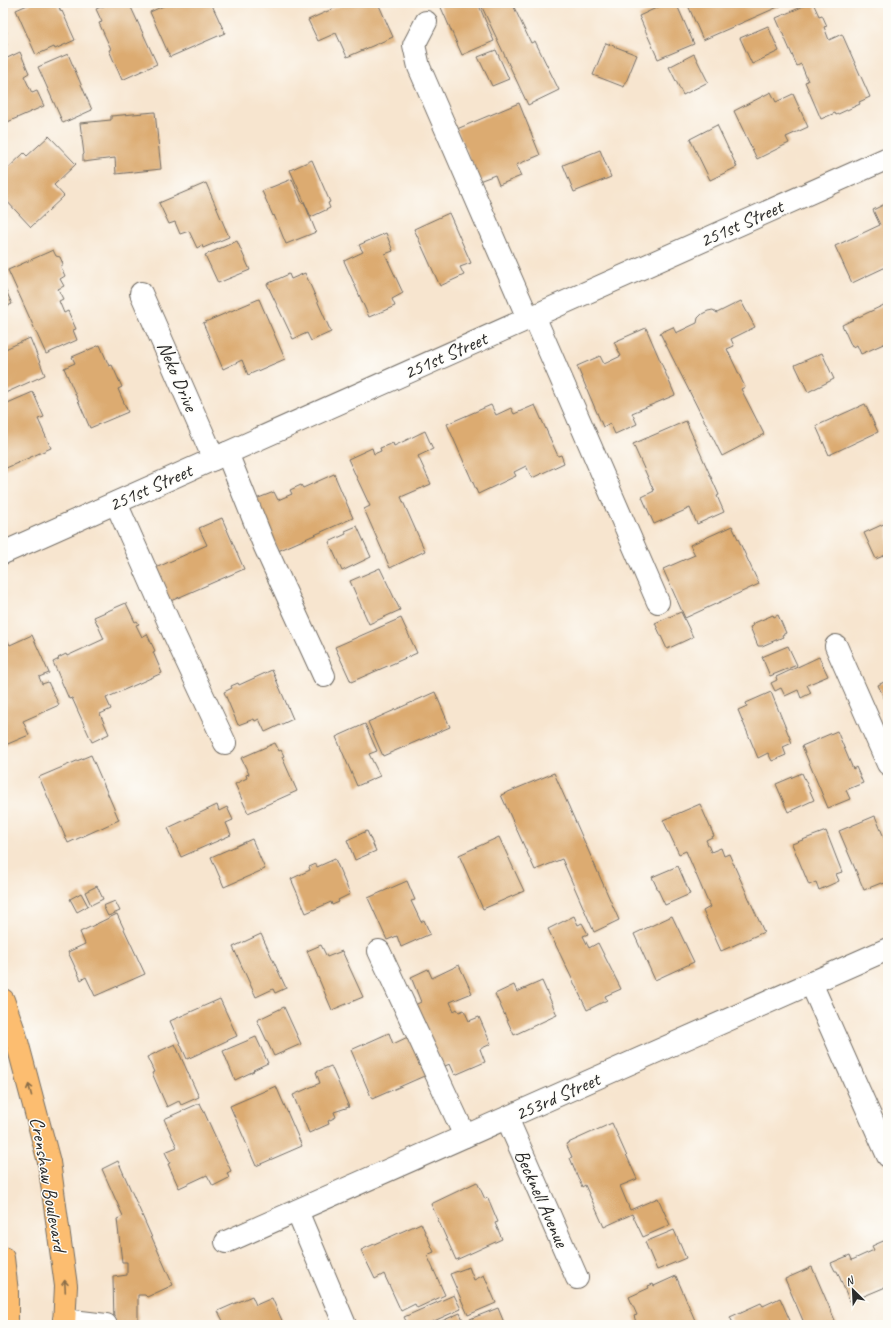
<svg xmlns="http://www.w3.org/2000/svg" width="891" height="1328" viewBox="0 0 891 1328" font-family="Caveat,sans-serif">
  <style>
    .building { fill: #dcab71 }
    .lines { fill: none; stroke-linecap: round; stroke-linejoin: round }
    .minor-casing { stroke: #726c64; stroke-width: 24 }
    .major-casing { stroke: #726c64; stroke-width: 24 }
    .minor { stroke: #fff; stroke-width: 22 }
    .major { stroke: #fcbd6f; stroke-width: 22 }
    .oneway { stroke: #896d4a }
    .labels { text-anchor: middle; stroke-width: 3; stroke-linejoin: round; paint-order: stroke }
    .street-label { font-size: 20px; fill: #2b2b2b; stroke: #fdfcf7 }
  </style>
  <rect width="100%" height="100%" fill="#fdfcf7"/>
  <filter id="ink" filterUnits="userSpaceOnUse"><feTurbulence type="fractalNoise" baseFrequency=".025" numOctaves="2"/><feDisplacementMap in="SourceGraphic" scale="8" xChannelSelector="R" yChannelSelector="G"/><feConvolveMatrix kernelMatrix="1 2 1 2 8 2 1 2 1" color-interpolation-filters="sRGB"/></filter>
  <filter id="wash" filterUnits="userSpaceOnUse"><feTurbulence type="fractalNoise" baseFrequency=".012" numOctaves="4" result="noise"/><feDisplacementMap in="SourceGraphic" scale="16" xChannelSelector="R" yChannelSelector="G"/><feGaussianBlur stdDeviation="0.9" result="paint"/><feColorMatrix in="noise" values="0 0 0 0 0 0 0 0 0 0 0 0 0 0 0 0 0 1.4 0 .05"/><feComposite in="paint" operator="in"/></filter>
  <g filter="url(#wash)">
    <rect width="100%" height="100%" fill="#f7e5cf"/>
    <g id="blocks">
      <!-- building -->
      <g class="building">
        <polygon points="32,3 57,3 61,12 62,11 75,40 55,49 54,47 36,55 16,10"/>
        <polygon points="111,3 129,3 157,64 122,80 109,50 111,49 99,23 102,22 96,9"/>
        <polygon points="170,3 211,3 225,33 170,57 150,12"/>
        <polygon points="346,3 378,3 393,37 347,57 336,33 318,41 308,20"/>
        <polygon points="439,3 478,3 494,41 462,55"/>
        <polygon points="480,3 512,3 531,43 535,41 559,90 528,105"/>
        <polygon points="667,3 676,3 694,44 658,59 639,16"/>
        <polygon points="687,3 787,3 703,40"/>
        <polygon points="811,3 813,3 819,16 822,15 827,26 824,27 829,40 842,34 870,97 859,102 860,104 836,115 835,113 821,119 805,82 808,81 801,64 797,66 776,18"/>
        <polygon points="3,24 7,33 3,35"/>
        <polygon points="768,26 779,51 752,64 740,38"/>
        <polygon points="3,35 7,45 3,47"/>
        <polygon points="606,43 637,55 624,87 593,75"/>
        <polygon points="496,50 509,79 492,86 478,57"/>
        <polygon points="20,52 29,73 24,76 32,93 37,91 44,106 3,124 3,60"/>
        <polygon points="68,54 92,110 63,123 38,67"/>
        <polygon points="694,54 708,82 683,95 669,67"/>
        <polygon points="771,92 776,102 793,94 808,127 786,137 789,143 757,159 734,111"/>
        <polygon points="519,103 540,155 516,165 521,176 499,185 495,175 479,181 457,129"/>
        <polygon points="155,112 161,169 116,174 115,158 83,162 83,155 84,154 80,123 111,120 111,116"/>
        <polygon points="717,125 737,167 710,180 690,139"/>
        <polygon points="49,136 76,164 54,185 64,196 31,227 3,197 3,173 24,153 27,156"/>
        <polygon points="600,150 611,177 574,192 563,165"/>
        <polygon points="312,160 330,202 328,203 330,208 311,217 290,170"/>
        <polygon points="292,179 302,203 304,202 316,232 286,244 274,215 273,216 262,191"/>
        <polygon points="206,183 229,237 203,248 202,245 197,248 189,231 180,234 175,222 169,224 159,203"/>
        <polygon points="887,203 888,266 852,283 835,246 880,225 873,210"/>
        <polygon points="449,213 471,263 460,267 464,275 440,286 414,229"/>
        <polygon points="386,233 393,251 385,254 403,293 392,299 395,306 369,317 344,261 363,252 359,245"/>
        <polygon points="237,241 250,270 218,283 205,255"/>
        <polygon points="53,250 56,256 60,257 63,264 61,267 65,276 60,279 64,286 58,289 63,299 59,301 64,313 68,311 76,329 73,330 77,340 46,354 8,270"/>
        <polygon points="305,273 331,332 311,341 307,333 293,339 267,284 289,274 291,279"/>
        <polygon points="3,284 12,304 3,308"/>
        <polygon points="259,299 285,359 248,375 242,360 223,369 203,323"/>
        <polygon points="741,301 755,327 731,339 734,346 727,349 745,387 741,389 764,434 722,456 660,333 673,327 676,333 697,323 698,318 702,314 708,311 713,310 717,313"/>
        <polygon points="888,303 888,342 861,354 857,345 852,347 842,325"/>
        <polygon points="646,328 675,395 632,413 637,424 615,434 610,423 603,427 577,366 600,356 604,364 621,356 614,342"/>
        <polygon points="30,338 45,375 3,394 3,350"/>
        <polygon points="100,345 109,366 112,365 122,387 118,389 128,412 90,428 64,368 75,363 72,357"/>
        <polygon points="822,353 834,379 808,392 795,365"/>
        <polygon points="33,392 44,417 38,419 51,448 4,469 3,466 3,405"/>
        <polygon points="865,404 878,432 829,455 816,426"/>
        <polygon points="491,405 496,415 511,408 514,414 535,405 558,456 561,455 564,463 532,478 526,466 514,472 516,476 478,494 447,424"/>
        <polygon points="686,421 719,495 717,496 724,512 697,524 690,508 654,524 642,497 654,491 633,444"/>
        <polygon points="425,431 433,449 418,456 431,484 401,497 425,551 390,568 364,509 370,506 348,459 372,448 374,454 381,451 380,448 393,443 394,446"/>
        <polygon points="334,474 353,518 278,551 256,499 274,492 278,500 292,494 290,490 301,485 303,488"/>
        <polygon points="222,518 244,569 166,603 151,570 207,545 199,528"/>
        <polygon points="888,522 888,554 876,559 864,533"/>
        <polygon points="357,526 371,557 342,571 329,542 346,534 345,531"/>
        <polygon points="732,526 759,584 685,618 663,569 695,555 690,545"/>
        <polygon points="380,568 400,610 369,624 350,581"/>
        <polygon points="126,603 135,622 137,621 139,624 136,625 142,637 147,634 155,651 153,652 162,673 106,698 111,709 100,714 109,734 92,742 72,698 69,699 53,662 59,659 58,658 66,654 67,656 104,639 94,617"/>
        <polygon points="681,612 693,637 667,649 655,623"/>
        <polygon points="773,615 774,617 778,615 786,633 782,635 783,637 762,646 758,646 750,627 753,626 752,624"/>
        <polygon points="401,618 417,653 351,682 335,647"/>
        <polygon points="32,635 49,673 39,677 42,684 48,682 59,705 23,721 29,735 3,746 3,639 6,638 10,645"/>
        <polygon points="788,646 797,665 770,676 762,657"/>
        <polygon points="819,657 828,676 807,685 811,693 801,698 798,690 785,696 781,688 775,691 771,683 777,680 776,677"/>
        <polygon points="272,670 293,719 265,732 259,719 255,721 254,719 238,725 224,692 232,688 231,686 238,683 239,685"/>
        <polygon points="888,680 888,707 878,685"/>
        <polygon points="435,692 450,727 383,756 368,722"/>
        <polygon points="771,692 792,743 783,747 786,755 772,761 768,753 758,758 738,710 747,706 746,703"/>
        <polygon points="365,724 377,751 369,754 380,776 357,786 336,737"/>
        <polygon points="837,731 853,769 856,767 863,783 846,790 850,799 828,808 802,746"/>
        <polygon points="275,743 279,751 281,750 284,756 282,757 297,791 248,813 235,784 247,778 246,775 249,774 241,758"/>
        <polygon points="91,755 119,820 68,843 39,777"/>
        <polygon points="554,773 619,920 594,932 562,859 535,870 501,795"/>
        <polygon points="802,773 814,800 788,812 776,784"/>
        <polygon points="700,804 714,836 706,840 711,852 721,848 724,856 729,854 764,932 721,951 703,911 710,907 686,851 679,854 663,820"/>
        <polygon points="217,805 219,811 227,807 233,820 226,823 231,835 181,857 168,828"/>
        <polygon points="875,816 888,847 888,882 882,884 881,883 864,890 839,831"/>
        <polygon points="367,831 376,851 355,860 347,840"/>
        <polygon points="826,831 842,872 836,874 839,881 819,890 816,882 809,885 792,844"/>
        <polygon points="499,837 524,891 483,909 459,855"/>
        <polygon points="252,839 265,869 224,887 211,857"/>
        <polygon points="335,859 350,894 338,900 339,902 332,905 331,902 306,913 291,879 310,870 309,867 316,864 317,867"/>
        <polygon points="678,866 690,894 665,905 652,877"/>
        <polygon points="407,881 415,900 411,901 421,922 424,920 430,934 401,947 397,936 387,940 368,898"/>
        <polygon points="97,886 103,899 91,905 85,892"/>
        <polygon points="81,893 88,906 77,912 70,899"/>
        <polygon points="115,901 120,911 108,916 103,906"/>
        <polygon points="117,914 145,974 95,996 86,977 81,980 68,952 85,944 80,932"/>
        <polygon points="574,916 578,925 582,923 588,934 583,936 589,948 598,943 621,989 605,996 607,1000 587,1010 548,929"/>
        <polygon points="672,916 694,962 655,980 634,934"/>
        <polygon points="261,934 286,988 275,993 273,989 256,997 233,947"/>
        <polygon points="321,945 327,957 342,951 363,997 332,1010 307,951"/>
        <polygon points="459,965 472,993 450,1002 454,1011 457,1009 459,1012 464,1010 469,1021 479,1017 491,1044 480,1049 485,1062 455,1075 450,1064 442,1067 415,1005 421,1002 411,977 428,969 432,978"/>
        <polygon points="542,981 557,1015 514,1035 495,994 514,985 517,992"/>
        <polygon points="220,999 237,1036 187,1059 170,1021"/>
        <polygon points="284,1007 301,1044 274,1056 257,1020"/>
        <polygon points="389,1033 393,1044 414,1034 431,1073 372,1099 351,1050"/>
        <polygon points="256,1037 268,1063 253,1070 254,1071 235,1080 223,1051"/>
        <polygon points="175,1044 199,1097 181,1105 179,1101 167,1107 152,1073 154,1072 147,1057"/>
        <polygon points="331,1066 349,1107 334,1112 336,1117 328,1121 329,1124 309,1133 293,1095 320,1083 316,1072"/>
        <polygon points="276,1086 302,1146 256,1166 230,1106"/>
        <polygon points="888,1089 888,1102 883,1091"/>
        <polygon points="200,1103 231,1171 227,1173 229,1178 213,1186 207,1175 179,1188 168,1164 170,1163 165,1152 177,1147 164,1119"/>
        <polygon points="612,1123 637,1179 620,1186 630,1210 658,1198 670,1225 643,1237 632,1214 604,1227 585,1185 582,1187 570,1158 572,1157 566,1144"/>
        <polygon points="118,1161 173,1285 147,1297 145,1295 138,1295 138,1325 114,1325 113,1277 127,1275 127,1262 122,1262 117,1219 123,1216 102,1169"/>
        <polygon points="477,1182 485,1199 488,1198 498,1222 495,1223 502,1239 456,1260 431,1204"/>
        <polygon points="421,1223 434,1252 427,1255 445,1295 417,1308 415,1304 401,1311 384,1274 375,1279 361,1250"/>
        <polygon points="674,1230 686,1258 657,1270 645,1242"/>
        <polygon points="888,1239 888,1286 850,1302 837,1271 835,1271 831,1263 850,1255 852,1260 874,1250 872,1246"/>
        <polygon points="469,1267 474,1280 484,1275 496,1303 468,1315 450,1274"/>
        <polygon points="812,1267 837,1325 805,1325 785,1279"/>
        <polygon points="676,1276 697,1325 637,1325 634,1316 637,1315 629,1297 649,1288 648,1286 653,1284 654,1286"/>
        <polygon points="454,1295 461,1309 425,1325 408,1325 404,1317"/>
        <polygon points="252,1296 256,1305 272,1298 284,1325 225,1325 218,1311"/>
        <polygon points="780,1298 792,1325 734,1325 730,1317 761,1303 763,1306"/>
        <polygon points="498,1308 505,1325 472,1325 470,1319"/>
        <polygon points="460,1313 465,1325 433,1325"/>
      </g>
    </g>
  </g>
  <g filter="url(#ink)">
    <use href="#blocks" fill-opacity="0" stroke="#726c64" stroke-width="1"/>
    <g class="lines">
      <defs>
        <g id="minor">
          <polyline points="426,22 414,45 419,67 528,318"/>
          <polyline points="141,293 214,459"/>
          <polyline points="534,316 658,602"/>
          <polyline points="227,453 265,547 324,676"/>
          <polyline points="116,503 174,634 225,743"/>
          <polyline points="3,553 888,158"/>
          <polyline points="836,646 888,764"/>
          <polyline points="379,951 465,1136"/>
          <polyline points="811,983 888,1156"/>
          <polyline points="507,1118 577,1278"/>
          <polyline points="297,1211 345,1325"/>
          <polyline points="226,1242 888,949"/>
          <polyline points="64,1320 106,1325"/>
        </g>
        <g id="major">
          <polyline points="3,1000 15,1034 49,1162 66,1286 64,1325"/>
          <polyline points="3,1258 7,1292 7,1325"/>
        </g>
      </defs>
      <!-- minor casing -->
      <use href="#minor" class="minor-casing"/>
      <!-- major casing -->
      <use href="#major" class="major-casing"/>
      <!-- minor -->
      <use href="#minor" class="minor"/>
      <!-- major -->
      <use href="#major" class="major"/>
    </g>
    <!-- one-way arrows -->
    <defs><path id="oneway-shaft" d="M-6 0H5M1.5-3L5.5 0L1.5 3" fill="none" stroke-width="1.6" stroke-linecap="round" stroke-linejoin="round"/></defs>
    <g class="oneway">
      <use href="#oneway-shaft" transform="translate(30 1090) rotate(-105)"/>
      <use href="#oneway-shaft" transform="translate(65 1286) rotate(-93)"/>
    </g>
  </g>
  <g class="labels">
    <!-- street labels -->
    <g class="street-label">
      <text transform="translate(741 223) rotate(-24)" y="7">251st Street</text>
      <text transform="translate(445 355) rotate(-24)" y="7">251st Street</text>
      <text transform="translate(178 376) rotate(67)" y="7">Neko Drive</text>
      <text transform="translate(150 487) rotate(-24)" y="7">251st Street</text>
      <text transform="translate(557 1096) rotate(-24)" y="7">253rd Street</text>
      <text transform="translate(49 1184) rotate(80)" y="7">Crenshaw Boulevard</text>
      <text transform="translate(542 1198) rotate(66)" y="7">Becknell Avenue</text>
    </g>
  </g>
  <!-- margin -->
  <rect width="891" height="1328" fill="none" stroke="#fdfcf7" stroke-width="16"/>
  <!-- north arrow -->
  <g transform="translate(853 1290) rotate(336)" stroke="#fdfcf7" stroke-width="3" paint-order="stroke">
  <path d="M0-3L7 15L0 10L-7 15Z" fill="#2b2b2b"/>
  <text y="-6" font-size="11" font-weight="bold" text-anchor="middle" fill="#2b2b2b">N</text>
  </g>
</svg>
